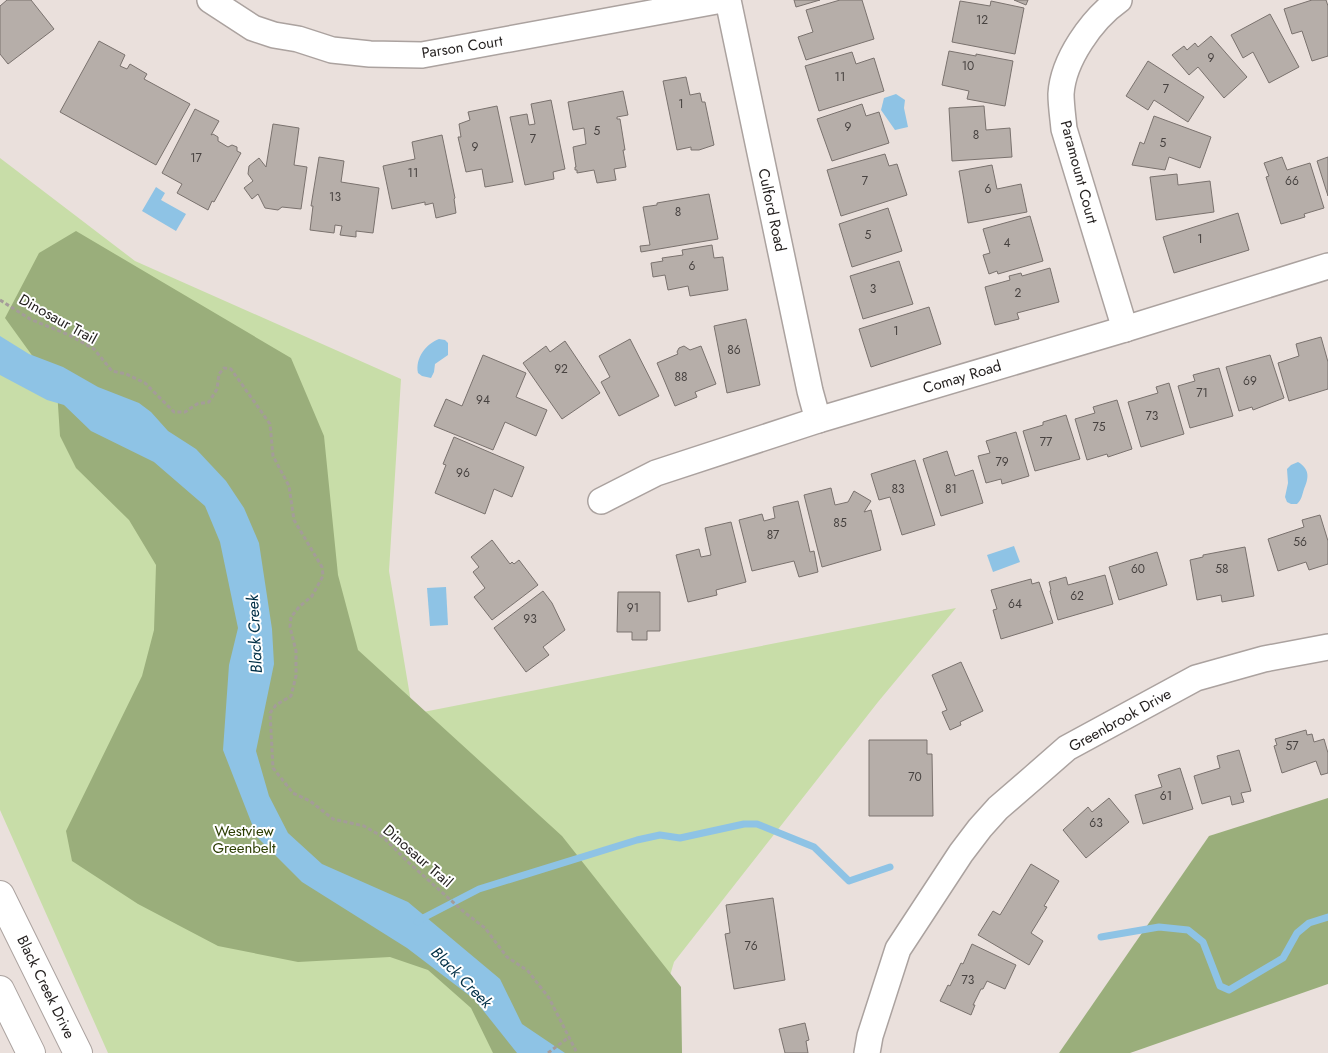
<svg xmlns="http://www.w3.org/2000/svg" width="1328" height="1053" viewBox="0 0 1328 1053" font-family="Jost,sans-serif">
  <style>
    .green { fill: #c8dda8 }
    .forest { fill: #9aae7b }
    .water { fill: #8ec3e5 }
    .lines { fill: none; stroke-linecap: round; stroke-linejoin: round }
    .stream { stroke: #8ec3e5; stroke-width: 7 }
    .building { fill: #b6aea9; stroke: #7a726e }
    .minor-casing { stroke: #aba29f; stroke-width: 28 }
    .primary-casing { stroke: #aba29f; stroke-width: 30 }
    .path { stroke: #a49c99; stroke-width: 3; stroke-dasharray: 4 2.5; stroke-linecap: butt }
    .minor { stroke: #fff; stroke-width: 25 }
    .primary { stroke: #fff; stroke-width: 28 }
    .labels { text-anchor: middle; stroke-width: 4; stroke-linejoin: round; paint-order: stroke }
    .number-label { font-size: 12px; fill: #474240 }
    .street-label { font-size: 15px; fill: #221e1d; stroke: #fff }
    .park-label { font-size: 15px; fill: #2d3e03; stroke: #fff }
    .water-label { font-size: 16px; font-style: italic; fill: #002f46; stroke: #fff }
  </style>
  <rect width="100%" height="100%" fill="#eae0dc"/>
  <!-- green -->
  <polygon class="green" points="0,158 135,261 401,379 389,571 413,714 956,608 878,702 674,962 647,1053 108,1053 0,810"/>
  <!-- forest -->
  <g class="forest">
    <polygon points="76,231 291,358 324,436 338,575 358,650 562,836 681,987 682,1053 493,1053 471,1008 428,970 390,957 298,962 218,946 138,904 72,861 66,831 142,676 154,630 156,565 129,520 76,468 60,436 57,390 5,318 39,253"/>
    <polygon points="1328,798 1328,984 1130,1053 1059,1053 1209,836"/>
  </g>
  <!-- water -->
  <g class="water">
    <polygon points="896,94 905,100 904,108 908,127 895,130 881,110 884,98"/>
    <polygon points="156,187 165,193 161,200 186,214 176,231 142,211"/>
    <polygon points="0,336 29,354 63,367 98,387 139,403 151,412 168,431 196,449 226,481 244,508 259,543 272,629 274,664 256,751 269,796 288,833 322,864 408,902 500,979 522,1024 565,1053 517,1053 474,999 407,948 302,882 257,837 223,750 229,665 238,628 220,542 205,506 154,462 91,431 64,405 47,400 0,375"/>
    <path d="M439,339L445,340L448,343V355L435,364L434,372L431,378L422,376L418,373C415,358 426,344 439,339Z"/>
    <path d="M1298,462C1310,469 1309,478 1304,489C1302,495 1302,499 1297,504H1291L1287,502L1285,497L1288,483L1287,469L1291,465Z"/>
    <polygon points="1014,546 1020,562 993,572 987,555"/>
    <polygon points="446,587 448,625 430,626 427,588"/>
  </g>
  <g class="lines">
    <!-- stream -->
    <g class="stream">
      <polyline points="417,922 425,917 479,889 637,840 660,835 680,838 744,824 757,824 814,847 849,881 890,867"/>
      <polyline points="1101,937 1159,927 1188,930 1203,942 1220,986 1229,990 1283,958 1297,933 1309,923 1328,917"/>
    </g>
  </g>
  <!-- building -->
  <g class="building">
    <polygon points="7,0 31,0 54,29 8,64 0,54 0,6"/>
    <polygon points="794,0 820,0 796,7"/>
    <polygon points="840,0 862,0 874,39 806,60 798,37 813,32 806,10"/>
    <polygon points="1014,0 1028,0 1026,5"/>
    <polygon points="1312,0 1326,0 1328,6 1328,56 1312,61 1302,31 1292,34 1284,9"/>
    <polygon points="960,1 990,6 991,1 1024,8 1015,54 952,42"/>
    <polygon points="1270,14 1299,67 1269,83 1253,52 1243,58 1231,35"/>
    <polygon points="1211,36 1247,77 1224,98 1198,67 1189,75 1172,55 1184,46 1187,50 1195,43 1198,47"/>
    <polygon points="99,41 125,55 120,66 127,69 130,64 147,74 144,79 190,104 156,165 60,112"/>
    <polygon points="949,51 976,56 976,54 1013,61 1005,106 967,99 969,91 942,85"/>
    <polygon points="852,52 856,64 874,58 884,91 819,111 805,66"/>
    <polygon points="1148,61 1204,97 1188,122 1154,100 1148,110 1126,96"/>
    <polygon points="686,77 690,95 700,93 702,102 705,102 714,145 699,150 691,150 691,147 677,150 663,81"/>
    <polygon points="623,91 628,115 617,117 617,119 620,119 625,150 623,150 626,167 614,169 616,180 597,183 594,170 577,173 577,170 575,170 575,167 576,167 573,147 586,144 584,128 573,130 568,102"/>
    <polygon points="551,100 565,169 553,172 554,179 525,185 510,117 527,114 529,125 535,124 531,104"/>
    <polygon points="862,104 866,116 879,112 889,143 832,161 817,119"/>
    <polygon points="497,106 513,182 485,187 482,169 466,172 458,137 461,137 459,124 470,120 468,112"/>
    <polygon points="984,106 986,130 1010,128 1012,157 952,161 949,108"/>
    <polygon points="195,109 219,121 211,135 213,134 218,137 218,141 228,147 232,145 237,147 237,151 241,153 214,202 212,201 208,210 177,193 182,184 162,173"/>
    <polygon points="1154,116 1211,137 1200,168 1169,157 1165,170 1132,165 1140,142 1144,144"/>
    <polygon points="273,124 299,128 294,165 307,167 301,209 282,207 278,210 265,208 258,194 252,199 244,188 253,181 248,174 249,166 259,158 266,167"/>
    <polygon points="442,135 455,198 454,199 456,213 436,218 433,203 425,205 425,202 392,209 383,166 415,159 412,142"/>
    <polygon points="885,154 889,166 897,164 907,195 841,216 827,170"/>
    <polygon points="319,157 344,161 341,182 379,188 373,233 356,231 356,237 340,235 342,226 335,225 334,233 310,230 313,206 311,206"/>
    <polygon points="1282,157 1287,170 1310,163 1324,208 1304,214 1305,217 1281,224 1266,177 1269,176 1264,163"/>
    <polygon points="1328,157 1328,196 1317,161"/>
    <polygon points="992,165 997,189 1021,184 1027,212 968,223 959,171"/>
    <polygon points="1177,174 1178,185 1210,181 1214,212 1156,220 1150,177"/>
    <polygon points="709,194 718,239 641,252 640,246 650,245 643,207 657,205 657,203"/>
    <polygon points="888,208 902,251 852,267 839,224"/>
    <polygon points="1238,213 1249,250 1174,273 1163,237"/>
    <polygon points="1030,216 1043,261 998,274 997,271 989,274 983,255 990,253 983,229"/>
    <polygon points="712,245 714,258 723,257 728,290 690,296 688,286 668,290 665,275 653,277 651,263 663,261 662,258 683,255 682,250"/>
    <polygon points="899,261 913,304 863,319 850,276"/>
    <polygon points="1050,268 1059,302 1017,313 1019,319 995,325 985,287 1010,280 1009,276 1021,273 1022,276"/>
    <polygon points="929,307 941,344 871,367 859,329"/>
    <polygon points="746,319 760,385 727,393 714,326"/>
    <polygon points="1321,337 1328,362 1328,389 1289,401 1278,363 1299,356 1296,344"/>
    <polygon points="630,339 659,396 619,416 601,382 610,377 599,356"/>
    <polygon points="565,341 600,393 562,419 523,363 546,346 550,352"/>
    <polygon points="684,346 690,350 701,346 716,384 695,392 697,397 675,406 657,363 678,354 677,352 679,348"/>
    <polygon points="483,355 526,373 516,397 547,410 536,436 505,422 493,450 434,426 446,399 462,406"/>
    <polygon points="1270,355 1284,398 1253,410 1252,407 1239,411 1226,367"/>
    <polygon points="1219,368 1233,416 1190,428 1178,386 1195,381 1193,375"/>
    <polygon points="1169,383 1184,434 1141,447 1128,402 1158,393 1156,387"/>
    <polygon points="1117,400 1132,449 1108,457 1107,454 1087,460 1075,419 1095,413 1093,407"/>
    <polygon points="1066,415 1080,459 1035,471 1023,431 1043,425 1043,422"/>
    <polygon points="1016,432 1029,476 1002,484 1001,479 986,483 978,456 990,453 986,441"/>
    <polygon points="454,437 524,467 512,497 494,489 485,514 435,493 446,465 443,464"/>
    <polygon points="947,451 955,476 973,470 983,503 941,516 923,459"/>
    <polygon points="915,460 935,525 902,535 890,497 879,500 871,474"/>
    <polygon points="831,488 835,505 848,502 854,491 871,501 864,512 871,510 881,550 822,567 804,495"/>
    <polygon points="798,501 810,552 814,551 818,572 799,577 794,561 752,571 739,520 762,514 764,521 775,518 773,507"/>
    <polygon points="1320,515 1328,541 1328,564 1309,570 1306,562 1278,571 1268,539 1304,527 1302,520"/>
    <polygon points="731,522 746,582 716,590 717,595 688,602 676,555 699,549 701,557 711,555 705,528"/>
    <polygon points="492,540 510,564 512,562 514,564 519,560 538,585 492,620 474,597 485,588 473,572 479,567 471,557"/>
    <polygon points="1245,547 1254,596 1222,602 1221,595 1197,600 1190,560 1203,557 1203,555"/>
    <polygon points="1157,552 1167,585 1119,600 1109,567"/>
    <polygon points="1105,575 1113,604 1058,620 1050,591 1051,590 1049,582 1066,577 1068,585"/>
    <polygon points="1031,579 1032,584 1039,582 1053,623 1001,639 993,610 997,609 991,590"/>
    <polygon points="543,591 552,603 565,630 543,647 549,655 526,672 494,628"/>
    <polygon points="618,592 660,592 660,631 647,631 647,640 632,640 632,632 617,632"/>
    <polygon points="961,662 983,711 960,722 961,725 950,730 942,712 947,710 932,675"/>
    <polygon points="1306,730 1307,735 1312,734 1314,742 1324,739 1328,753 1328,773 1321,775 1316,761 1282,773 1274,746 1277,745 1275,739"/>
    <polygon points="869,740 927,740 927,754 932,754 933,816 869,816"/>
    <polygon points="1239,750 1251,791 1241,793 1244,802 1232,805 1230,796 1202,804 1194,776 1220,768 1217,756"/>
    <polygon points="1180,768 1193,809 1143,824 1135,795 1162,787 1158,775"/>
    <polygon points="1109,798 1129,822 1086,858 1063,830 1088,807 1092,812"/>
    <polygon points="1031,864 1059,881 1044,906 1047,907 1031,933 1043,941 1029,965 978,935 993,911 1000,915"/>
    <polygon points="773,898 785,980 734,989 725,934 730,933 726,905"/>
    <polygon points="972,944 1016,965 1005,989 987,981 983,989 981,989 973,1005 975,1005 971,1015 940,1001 948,985 950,986 961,963 963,964"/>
    <polygon points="805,1023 809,1040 806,1041 808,1053 785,1053 779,1029"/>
  </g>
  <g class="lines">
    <defs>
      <g id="minor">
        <polyline points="210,0 253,28 274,35 298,39 332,50 370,54 422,55 722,0"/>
        <polyline points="728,0 810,391 818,420"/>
        <path d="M1119,0C1092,19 1063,60 1061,94C1061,105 1063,118 1064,129L1125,329"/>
        <polyline points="601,501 656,473 818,420 1125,329 1328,266"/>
        <polyline points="867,1053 870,1036 898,949 961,853 980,828 998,808 1035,776 1067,748 1196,678 1264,659 1328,647"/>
      </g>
      <g id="primary">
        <polyline points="0,895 78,1053"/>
        <polyline points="0,990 31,1053"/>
      </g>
    </defs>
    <!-- minor casing -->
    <use href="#minor" class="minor-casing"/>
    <!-- primary casing -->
    <use href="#primary" class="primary-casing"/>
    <!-- path -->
    <g class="path">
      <polyline points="0,300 30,319 69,335 94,349 112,371 126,374 145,383 174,412 185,412 197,404 209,402 217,389 219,374 224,368 231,369 270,424 273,456 289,486 294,520 322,567 323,576 312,596 299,607 291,617 290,627 296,651 296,676 291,696 276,705 270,713 273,768 293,793 310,801 333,819 364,826 383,837 407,861 464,912 485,928 507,957 528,971 549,998 577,1053"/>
      <polyline points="548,1053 569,1037"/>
    </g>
    <!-- minor -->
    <use href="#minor" class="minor"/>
    <!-- primary -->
    <use href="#primary" class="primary"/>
  </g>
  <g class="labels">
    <!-- number labels -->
    <g class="number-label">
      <text x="982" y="24">12</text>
      <text x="1211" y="62">9</text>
      <text x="968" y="70">10</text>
      <text x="840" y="81">11</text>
      <text x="1166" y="93">7</text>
      <text x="681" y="108">1</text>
      <text x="848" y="131">9</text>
      <text x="597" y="135">5</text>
      <text x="976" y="139">8</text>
      <text x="533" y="143">7</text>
      <text x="1163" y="147">5</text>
      <text x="475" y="151">9</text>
      <text x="196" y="162">17</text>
      <text x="413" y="177">11</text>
      <text x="865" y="185">7</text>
      <text x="1292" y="185">66</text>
      <text x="988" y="193">6</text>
      <text x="335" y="201">13</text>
      <text x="678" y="216">8</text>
      <text x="868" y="239">5</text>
      <text x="1200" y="243">1</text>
      <text x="1007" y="247">4</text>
      <text x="692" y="270">6</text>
      <text x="873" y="293">3</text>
      <text x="1018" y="297">2</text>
      <text x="896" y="335">1</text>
      <text x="734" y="354">86</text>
      <text x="561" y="373">92</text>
      <text x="681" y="381">88</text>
      <text x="1250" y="385">69</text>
      <text x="1202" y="397">71</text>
      <text x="483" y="404">94</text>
      <text x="1152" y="420">73</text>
      <text x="1099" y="431">75</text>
      <text x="1046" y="446">77</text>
      <text x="1002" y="466">79</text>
      <text x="463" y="477">96</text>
      <text x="898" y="493">83</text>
      <text x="951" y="493">81</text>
      <text x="840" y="527">85</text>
      <text x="773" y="539">87</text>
      <text x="1300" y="546">56</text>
      <text x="1138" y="573">60</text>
      <text x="1222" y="573">58</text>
      <text x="1077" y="600">62</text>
      <text x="1015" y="608">64</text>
      <text x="633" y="612">91</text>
      <text x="530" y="623">93</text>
      <text x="1292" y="750">57</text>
      <text x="915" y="781">70</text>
      <text x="1166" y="800">61</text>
      <text x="1096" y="827">63</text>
      <text x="751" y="950">76</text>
      <text x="968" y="984">73</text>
    </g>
    <!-- street labels -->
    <g class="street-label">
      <text transform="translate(462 47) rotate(-9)" y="5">Parson Court</text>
      <text transform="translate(1079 172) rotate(75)" y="5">Paramount Court</text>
      <text transform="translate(772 210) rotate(78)" y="5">Culford Road</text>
      <text transform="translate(58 319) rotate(29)" y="5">Dinosaur Trail</text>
      <text transform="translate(962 377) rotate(-17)" y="5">Comay Road</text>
      <text transform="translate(1120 720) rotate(-29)" y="5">Greenbrook Drive</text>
      <text transform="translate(418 856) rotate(41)" y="5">Dinosaur Trail</text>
      <text transform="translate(46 987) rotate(64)" y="5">Black Creek Drive</text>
    </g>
    <!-- park labels -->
    <g class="park-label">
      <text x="244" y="836">Westview<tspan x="244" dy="17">Greenbelt</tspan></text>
    </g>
    <!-- water labels -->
    <g class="water-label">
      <text transform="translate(254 634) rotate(-93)" y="6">Black Creek</text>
      <text transform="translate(462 977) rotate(45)" y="6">Black Creek</text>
    </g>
  </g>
</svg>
